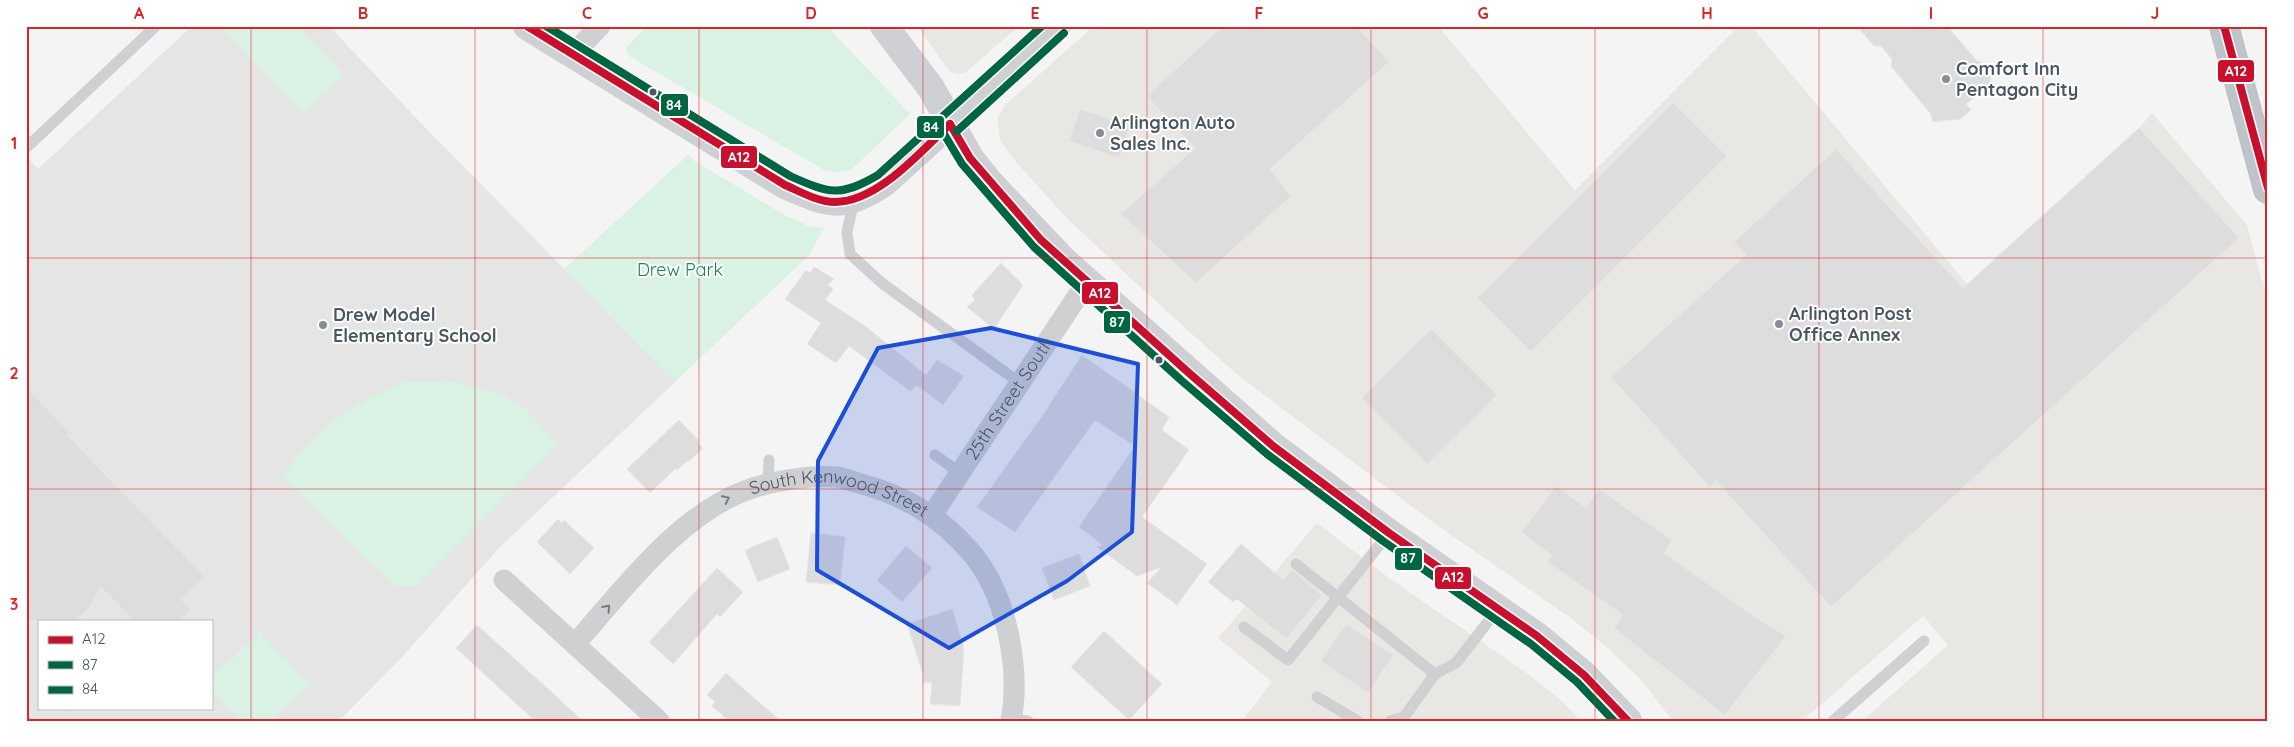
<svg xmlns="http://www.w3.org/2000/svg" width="2294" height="747" viewBox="0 0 2294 747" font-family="Quicksand,sans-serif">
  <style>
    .commercial { fill: #e8e7e3 }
    .education { fill: #e6e5e6; fill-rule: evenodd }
    .green { fill: #d9f2e3 }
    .building { fill: #ddddde; stroke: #e5e6e7 }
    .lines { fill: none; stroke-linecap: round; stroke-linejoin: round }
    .highway-casing { stroke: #b9bec3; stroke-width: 30 }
    .lane { stroke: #ced0d2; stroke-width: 11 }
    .street { stroke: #ced0d2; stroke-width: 21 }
    .secondary { stroke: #ced0d4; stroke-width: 28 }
    .highway { stroke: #bec4c9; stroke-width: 28 }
    .bus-1-casing { stroke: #fff; stroke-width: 11 }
    .bus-2-casing { stroke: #fff; stroke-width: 11 }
    .bus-3-casing { stroke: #fff; stroke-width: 11 }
    .bus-1 { stroke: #c8102e; stroke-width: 8 }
    .bus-2 { stroke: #006641; stroke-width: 8 }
    .bus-3 { stroke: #006641; stroke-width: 8 }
    .oneway { stroke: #727b83 }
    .marked { fill: #1d4ed8; fill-opacity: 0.2; stroke: #1d4ed8; stroke-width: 4; stroke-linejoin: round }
    .grid { fill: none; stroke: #d62828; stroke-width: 1; stroke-opacity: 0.55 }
    .poi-dot { fill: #868d94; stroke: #fff; stroke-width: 2 }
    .bus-dot { fill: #4a5661; stroke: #fff; stroke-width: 2 }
    .labels { text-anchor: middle; stroke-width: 4; stroke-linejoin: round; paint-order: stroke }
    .poi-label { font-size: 18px; font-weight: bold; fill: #4a5661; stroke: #fff; text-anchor: start }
    .park-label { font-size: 18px; fill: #17864f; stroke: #fff }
    .street-label { font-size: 18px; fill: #4a5661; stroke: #fff }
    .line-badge { stroke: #fff; stroke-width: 2 }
    .badge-label { font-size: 14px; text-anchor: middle; font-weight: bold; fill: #fff }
    .neatline { fill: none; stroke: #d62828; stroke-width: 2 }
    .grid-label { font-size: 16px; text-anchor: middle; font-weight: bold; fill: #d62828 }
  </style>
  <rect width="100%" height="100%" fill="#f4f4f4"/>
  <!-- commercial -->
  <g class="commercial">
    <polygon points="917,26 1019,26 965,73 957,74 950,72"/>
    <polygon points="1094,26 1438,26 1575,190 1739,26 1751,26 1967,284 2139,128 2152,113 2247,225 2268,303 2268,721 1862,721 1948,645 1923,616 1802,721 1673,721 1642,681 1609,649 1572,619 1427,518 1234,372 1127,275 1064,215 1015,161 1000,140 997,118 1006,104"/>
    <polygon points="1317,523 1389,578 1528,674 1564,703 1581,721 1242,721 1272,682 1218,638"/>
  </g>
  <!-- education -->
  <path class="education" d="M192,26H329L418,120L675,382L498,549L404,655L339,721H26V156L38,169ZM39,621H211V708H39Z"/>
  <!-- green -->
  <g class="green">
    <polygon points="220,26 298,26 344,75 304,114"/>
    <polygon points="647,26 827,26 910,114 851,170 837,172 824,170 629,56 626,48"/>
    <polygon points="689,154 693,160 786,216 811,227 825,227 809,255 675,382 564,269"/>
    <polygon points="451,381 498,393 524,407 559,444 418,586 394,585 283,477 299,454 330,423 369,398 405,382"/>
    <polygon points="260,632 310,685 271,721 241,721 211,690 211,678"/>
  </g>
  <!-- building -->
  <g class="building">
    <polygon points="1223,26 1356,26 1389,62 1270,169 1291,196 1196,283 1121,214 1195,148 1147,96"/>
    <polygon points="1857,26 1947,26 1976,60 1981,62 1990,74 1991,84 1966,104 1971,110 1960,119 1932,122 1931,114 1891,66 1892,59 1881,46 1874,46"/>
    <polygon points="1673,102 1727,156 1531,352 1477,298"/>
    <polygon points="1080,109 1130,126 1119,158 1069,141"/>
    <polygon points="2139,128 2239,238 1831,607 1716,481 1710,487 1611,377 1746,255 1734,242 1836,149 1963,288"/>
    <polygon points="1001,263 1023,285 994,329 967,307 975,300 972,295"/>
    <polygon points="814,267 834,279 828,285 833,289 825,300 865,326 926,375 937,360 964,376 943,405 917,385 910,391 849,346 836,363 807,344 821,323 785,299 806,270 810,273"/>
    <polygon points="1431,329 1497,395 1427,464 1362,398"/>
    <polygon points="1082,355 1169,417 1162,430 1189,450 1142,517 1207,564 1177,605 1147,583 1162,567 1137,576 1097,547 1103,545 1079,527 1135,446 1095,420 1015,532 977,507 1041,418"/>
    <polygon points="26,387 69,432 67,435 205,577 181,599 191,610 179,621 134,621 101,587 89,608 75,621 26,621"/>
    <polygon points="679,420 699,441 698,443 703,448 688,462 687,461 677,470 676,468 650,493 627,469"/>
    <polygon points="1556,486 1586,508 1599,489 1672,540 1664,553 1756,618 1786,636 1725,715 1614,628 1623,615 1548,562 1552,555 1521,532"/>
    <polygon points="558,519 562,523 564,520 594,548 570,574 537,542"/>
    <polygon points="811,533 845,537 840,585 806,582"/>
    <polygon points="777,537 790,569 758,582 745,550"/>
    <polygon points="1241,544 1283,580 1292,570 1322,595 1286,639 1237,599 1233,602 1208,582"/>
    <polygon points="906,546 932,568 902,602 877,580"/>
    <polygon points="1079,554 1090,586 1054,600 1042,568"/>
    <polygon points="717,568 743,592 720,617 717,614 673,664 649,642"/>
    <polygon points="952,609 964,648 960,706 930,704 932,683 923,682 923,674 907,624"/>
    <polygon points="1346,624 1393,655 1368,693 1321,661"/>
    <polygon points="477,625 546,687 583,721 535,721 456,648"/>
    <polygon points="1104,631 1162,684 1129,720 1071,667"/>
    <polygon points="726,673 746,691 781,721 729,721 712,706 715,702 707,695"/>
  </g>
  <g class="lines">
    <defs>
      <polyline id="highway" points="2224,26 2268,189"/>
    </defs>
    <!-- highway casing -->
    <use href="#highway" class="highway-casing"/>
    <!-- lane -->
    <g class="lane">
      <polyline points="26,148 156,26"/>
      <polyline points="854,200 847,232 850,254 883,284 1020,383"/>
      <polyline points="935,455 960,473"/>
      <polyline points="768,485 769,460"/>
      <polyline points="1296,564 1435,674"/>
      <polyline points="1244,627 1288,660 1389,533"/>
      <polyline points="1317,697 1358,721"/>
      <polyline points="1012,719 1028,721"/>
      <polyline points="1390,721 1404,717 1435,674 1456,663 1498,609"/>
      <polyline points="1833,721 1924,641"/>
    </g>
    <!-- street -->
    <g class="street">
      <polyline points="574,53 600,26"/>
      <path id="s1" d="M932,515L1087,282"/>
      <polyline points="504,580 659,721"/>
      <path id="s2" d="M575,644C623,590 678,515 747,490C771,481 811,475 836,477C845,478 853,482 862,484C905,496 939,516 969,550C1006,591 1021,667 1011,721"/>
    </g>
    <!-- secondary -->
    <g class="secondary">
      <path d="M527,26L785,185C830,204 840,211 884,183L1057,26"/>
      <polyline points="884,26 931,88 970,158 989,182 1063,260 1273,446 1389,533 1537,636 1584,675 1628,721"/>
    </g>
    <!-- highway -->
    <use href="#highway" class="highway"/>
    <defs>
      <g id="bus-1">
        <path d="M527,26L785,185C801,192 818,202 835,202C878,202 921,151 950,124"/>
        <polyline points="2224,26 2268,188"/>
        <polyline points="950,124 970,158 1041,240 1189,373 1273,446 1389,533 1537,636 1584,675 1628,721"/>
      </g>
      <g id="bus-2">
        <polyline points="941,129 962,164 1034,247 1182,381 1267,454 1383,541 1531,644 1577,682 1614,721"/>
        <polyline points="957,131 1064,33"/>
      </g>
      <path id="bus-3" d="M546,26L790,176C829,193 839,198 878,175L1042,26"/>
    </defs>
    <!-- bus-1 casing -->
    <use href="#bus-1" class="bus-1-casing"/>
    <!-- bus-2 casing -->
    <use href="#bus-2" class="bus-2-casing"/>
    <!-- bus-3 casing -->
    <use href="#bus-3" class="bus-3-casing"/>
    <!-- bus-1 -->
    <use href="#bus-1" class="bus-1"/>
    <!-- bus-2 -->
    <use href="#bus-2" class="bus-2"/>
    <!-- bus-3 -->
    <use href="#bus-3" class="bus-3"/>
  </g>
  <!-- one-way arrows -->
  <defs><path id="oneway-chevron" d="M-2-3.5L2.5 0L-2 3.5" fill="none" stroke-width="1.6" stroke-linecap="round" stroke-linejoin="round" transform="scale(1.25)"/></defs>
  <g class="oneway">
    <use href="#oneway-chevron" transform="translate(726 499) rotate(-26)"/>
    <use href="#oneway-chevron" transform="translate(607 608) rotate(-48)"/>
  </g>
  <!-- marked area -->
  <path class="marked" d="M991,328L1138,364L1132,532L1067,581L949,648L817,570L818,461L878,348Z"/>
  <!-- grid -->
  <path class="grid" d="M251,26V721M475,26V721M699,26V721M923,26V721M1147,26V721M1371,26V721M1595,26V721M1819,26V721M2043,26V721M26,258H2268M26,489H2268"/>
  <!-- markers -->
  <g class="poi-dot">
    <circle cx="1946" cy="79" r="5"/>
    <circle cx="1100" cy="133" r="5"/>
    <circle cx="1779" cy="324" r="5"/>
    <circle cx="323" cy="325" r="5"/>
  </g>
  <g class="bus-dot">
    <circle cx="653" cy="92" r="4.5"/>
    <circle cx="1159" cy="360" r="4.5"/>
  </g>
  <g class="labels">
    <!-- poi labels -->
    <g class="poi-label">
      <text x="1956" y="75">Comfort Inn<tspan x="1956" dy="21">Pentagon City</tspan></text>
      <text x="1110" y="129">Arlington Auto<tspan x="1110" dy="21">Sales Inc.</tspan></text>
      <text x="1789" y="320">Arlington Post<tspan x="1789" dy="21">Office Annex</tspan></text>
      <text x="333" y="321">Drew Model<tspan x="333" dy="21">Elementary School</tspan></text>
    </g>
    <!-- park labels -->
    <g class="park-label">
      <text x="680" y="276">Drew Park</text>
    </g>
    <!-- street labels -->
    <g class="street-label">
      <text dy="6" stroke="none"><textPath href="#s1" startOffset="140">25th Street South</textPath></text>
      <text dy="6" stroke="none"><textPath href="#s2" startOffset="329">South Kenwood Street</textPath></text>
    </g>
  </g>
  <g class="line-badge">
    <rect x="2217" y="59" width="38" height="24" rx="5" fill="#c8102e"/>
    <rect x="660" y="93" width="29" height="24" rx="5" fill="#006641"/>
    <rect x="916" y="115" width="29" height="24" rx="5" fill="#006641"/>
    <rect x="720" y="145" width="38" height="24" rx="5" fill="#c8102e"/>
    <rect x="1081" y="281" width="38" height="24" rx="5" fill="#c8102e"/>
    <rect x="1103" y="310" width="28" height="24" rx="5" fill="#006641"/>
    <rect x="1394" y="547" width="29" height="24" rx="5" fill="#006641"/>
    <rect x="1434" y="566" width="38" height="24" rx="5" fill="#c8102e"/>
  </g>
  <g class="badge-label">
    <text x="2236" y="76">A12</text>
    <text x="674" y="110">84</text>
    <text x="931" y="132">84</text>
    <text x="739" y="162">A12</text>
    <text x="1100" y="298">A12</text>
    <text x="1117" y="327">87</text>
    <text x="1408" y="563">87</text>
    <text x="1453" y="582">A12</text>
  </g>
  <!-- border -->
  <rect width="2294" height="747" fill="none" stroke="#ffffff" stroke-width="55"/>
  <!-- legend -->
  <rect x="38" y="620" width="175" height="90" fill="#ffffff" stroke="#b7bbc0"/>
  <rect x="48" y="636" width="25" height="8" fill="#c8102e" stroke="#b7bbc0"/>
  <text x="82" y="644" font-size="15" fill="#4a5661">A12</text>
  <rect x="48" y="661" width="25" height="8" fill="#006641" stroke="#b7bbc0"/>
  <text x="82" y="670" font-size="15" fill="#4a5661">87</text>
  <rect x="48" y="686" width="25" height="8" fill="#006641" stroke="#b7bbc0"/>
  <text x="82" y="694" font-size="15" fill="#4a5661">84</text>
  <rect x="28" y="28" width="2238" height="692" class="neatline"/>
  <g class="grid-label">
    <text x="139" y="19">A</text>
    <text x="363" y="19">B</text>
    <text x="587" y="19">C</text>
    <text x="811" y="19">D</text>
    <text x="1035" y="19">E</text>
    <text x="1259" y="19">F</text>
    <text x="1483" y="19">G</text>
    <text x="1707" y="19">H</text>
    <text x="1931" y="19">I</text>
    <text x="2155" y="19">J</text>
    <text x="14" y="149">1</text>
    <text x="14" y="379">2</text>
    <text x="14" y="610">3</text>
  </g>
</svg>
